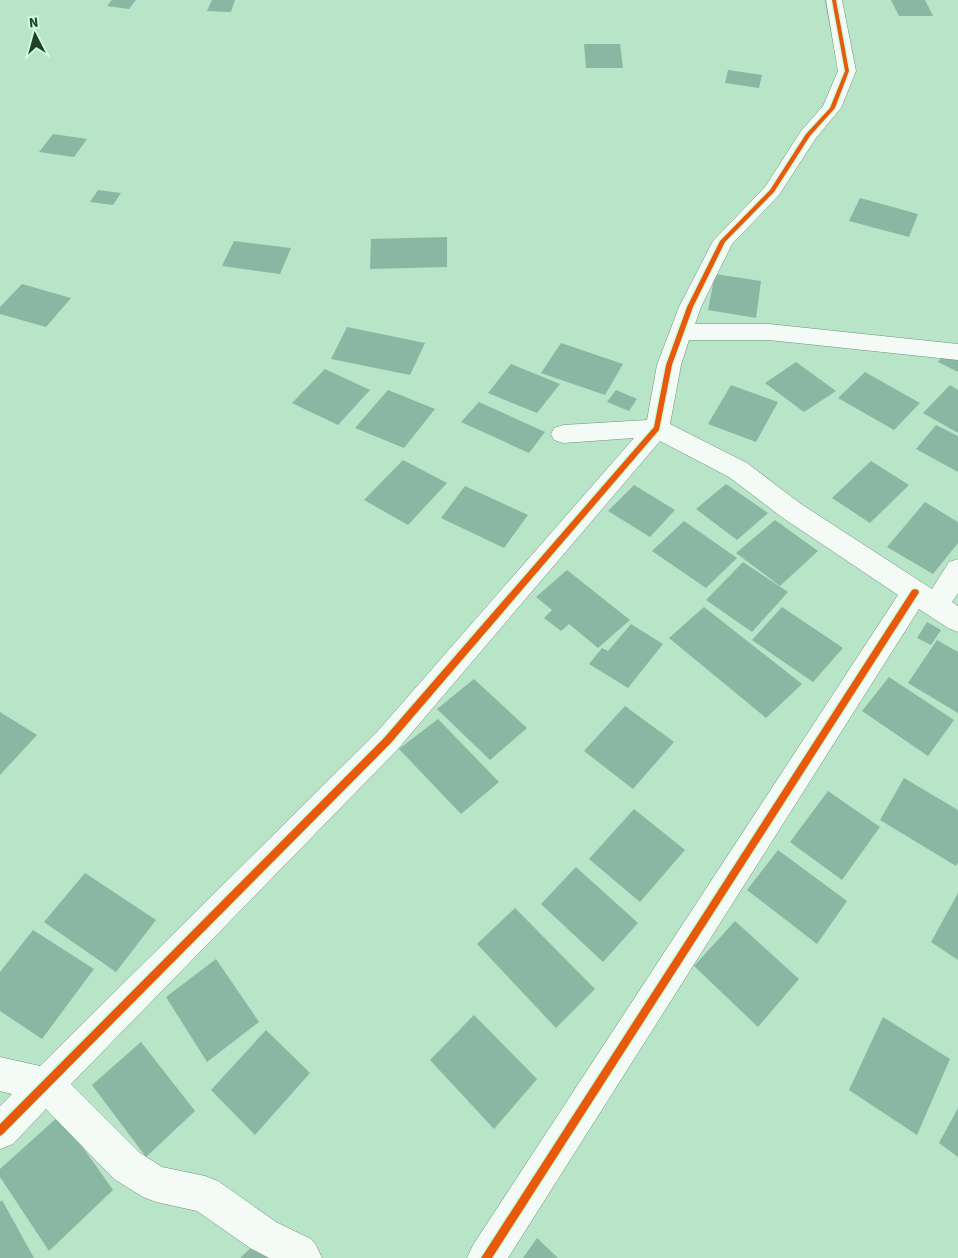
<svg xmlns="http://www.w3.org/2000/svg" width="958" height="1258" viewBox="0 0 958 1258" font-family="'Source Sans 3',sans-serif">
  <style>
    .building { fill: #8ab6a4 }
    .lines { fill: none; stroke-linecap: round; stroke-linejoin: round }
    .street-casing { stroke: #6d937d; stroke-width: 1 }
    .street { fill: #f4fbf7; fill-rule: evenodd }
    .cycleway-casing { stroke: #ccfcdc; stroke-width: 3 }
    .cycleway { fill: #e8590c; fill-rule: evenodd }
  </style>
  <rect width="100%" height="100%" fill="#b8e4c8"/>
  <!-- building -->
  <g class="building">
    <polygon points="112,0 136,0 129,9 107,6"/>
    <polygon points="212,0 235,0 231,12 207,11"/>
    <polygon points="891,0 925,0 933,16 899,16"/>
    <polygon points="584,44 620,44 623,68 586,68"/>
    <polygon points="728,70 762,75 759,88 725,83"/>
    <polygon points="53,134 87,139 74,157 39,152"/>
    <polygon points="98,190 121,193 113,205 90,202"/>
    <polygon points="860,198 918,214 909,237 849,221"/>
    <polygon points="447,237 447,267 370,269 371,239"/>
    <polygon points="234,241 291,248 280,274 222,266"/>
    <polygon points="715,274 761,281 756,318 708,310"/>
    <polygon points="22,284 71,298 46,327 0,314 0,307"/>
    <polygon points="347,327 425,343 410,375 331,359"/>
    <polygon points="561,343 623,364 605,395 541,373"/>
    <polygon points="945,353 958,359 958,372 938,362"/>
    <polygon points="796,362 836,391 804,412 765,383"/>
    <polygon points="511,364 560,384 537,413 488,393"/>
    <polygon points="325,369 370,390 338,425 292,403"/>
    <polygon points="865,372 920,403 894,430 838,398"/>
    <polygon points="731,385 778,402 756,442 708,424"/>
    <polygon points="950,385 958,390 958,433 923,413"/>
    <polygon points="388,390 435,409 404,448 355,428"/>
    <polygon points="616,390 637,399 629,411 607,402"/>
    <polygon points="479,402 545,432 529,453 461,422"/>
    <polygon points="936,425 958,436 958,472 916,449"/>
    <polygon points="403,460 447,483 408,525 364,500"/>
    <polygon points="871,461 909,485 870,523 832,498"/>
    <polygon points="726,484 768,513 737,540 696,509"/>
    <polygon points="634,485 675,510 650,537 608,511"/>
    <polygon points="465,486 528,515 504,548 441,518"/>
    <polygon points="925,502 958,522 958,543 933,574 887,547"/>
    <polygon points="775,520 818,551 780,586 736,553"/>
    <polygon points="684,521 737,558 706,588 652,551"/>
    <polygon points="743,562 788,592 752,632 706,600"/>
    <polygon points="567,570 630,620 598,648 569,624 561,631 544,618 552,610 536,597"/>
    <polygon points="704,607 802,684 766,718 669,638"/>
    <polygon points="782,607 843,648 813,682 752,640"/>
    <polygon points="927,622 941,630 931,645 917,638"/>
    <polygon points="631,624 663,644 628,688 589,664 602,648 608,651"/>
    <polygon points="937,640 958,652 958,713 908,683"/>
    <polygon points="889,677 954,720 928,756 862,711"/>
    <polygon points="474,679 527,728 490,760 437,709"/>
    <polygon points="625,706 674,742 633,789 584,751"/>
    <polygon points="0,712 37,735 0,775"/>
    <polygon points="438,719 499,782 461,814 399,749"/>
    <polygon points="904,778 958,810 958,862 956,866 880,820"/>
    <polygon points="828,791 880,827 842,880 790,842"/>
    <polygon points="634,809 685,850 640,902 589,859"/>
    <polygon points="778,850 847,901 817,944 747,890"/>
    <polygon points="576,867 638,923 603,962 541,904"/>
    <polygon points="85,873 156,920 116,972 44,922"/>
    <polygon points="958,893 958,960 931,942"/>
    <polygon points="515,908 595,989 556,1028 477,944"/>
    <polygon points="735,921 799,979 758,1027 694,966"/>
    <polygon points="33,930 94,969 42,1039 0,1011 0,972"/>
    <polygon points="216,959 259,1022 207,1062 166,997"/>
    <polygon points="474,1015 537,1079 494,1129 430,1060"/>
    <polygon points="883,1017 950,1059 917,1135 849,1090"/>
    <polygon points="266,1030 310,1073 255,1135 211,1090"/>
    <polygon points="141,1042 195,1111 146,1157 92,1085"/>
    <polygon points="958,1108 958,1157 939,1143"/>
    <polygon points="60,1115 113,1190 49,1251 0,1177 0,1169"/>
    <polygon points="2,1200 34,1258 0,1258 0,1202"/>
    <polygon points="537,1238 558,1258 523,1258"/>
    <polygon points="258,1241 269,1258 240,1258"/>
  </g>
  <g class="lines">
    <defs>
      <polygon id="street" points="826,0 842,0 856,71 841,108 816,138 779,195 732,244 701,307 695,324 769,324 958,344 958,360 769,340 689,340 681,365 670,424 747,463 801,504 932,589 949,562 958,559 958,593 952,602 958,606 958,632 948,628 919,609 508,1258 467,1258 473,1245 898,595 783,518 729,477 660,441 397,750 71,1084 140,1153 162,1167 205,1176 218,1181 276,1222 311,1239 316,1245 322,1258 269,1258 250,1248 197,1211 156,1202 143,1197 114,1179 46,1109 13,1144 0,1149 0,1106 12,1094 0,1091 0,1057 40,1066 377,732 634,438 563,443 554,440 551,434 554,428 563,425 647,420 657,365 679,307 713,241 765,187 801,131 823,106 838,71"/>
    </defs>
    <!-- street casing -->
    <use href="#street" class="street-casing"/>
    <!-- street -->
    <use href="#street" class="street"/>
    <defs>
      <g id="cycleway">
        <polygon points="832,0 836,0 849,71 835,108 810,136 774,192 725,242 693,307 672,365 659,430 390,744 3,1134 0,1136 0,1124 384,738 654,427 666,365 687,307 720,241 770,190 806,134 830,108 845,71"/>
        <polygon points="915,589 918,590 919,592 918,594 492,1258 481,1258 912,590"/>
      </g>
    </defs>
    <!-- cycleway casing -->
    <use href="#cycleway" class="cycleway-casing"/>
    <!-- cycleway -->
    <use href="#cycleway" class="cycleway"/>
  </g>
  <!-- north arrow -->
  <g transform="translate(35 35) rotate(354)" stroke="#ccfcdc" stroke-width="4" paint-order="stroke">
  <path d="M0-4L9 19L0 12L-9 19Z" fill="#1f412c"/>
  <text y="-8" font-size="14" font-weight="bold" text-anchor="middle" fill="#1f412c">N</text>
  </g>
</svg>
